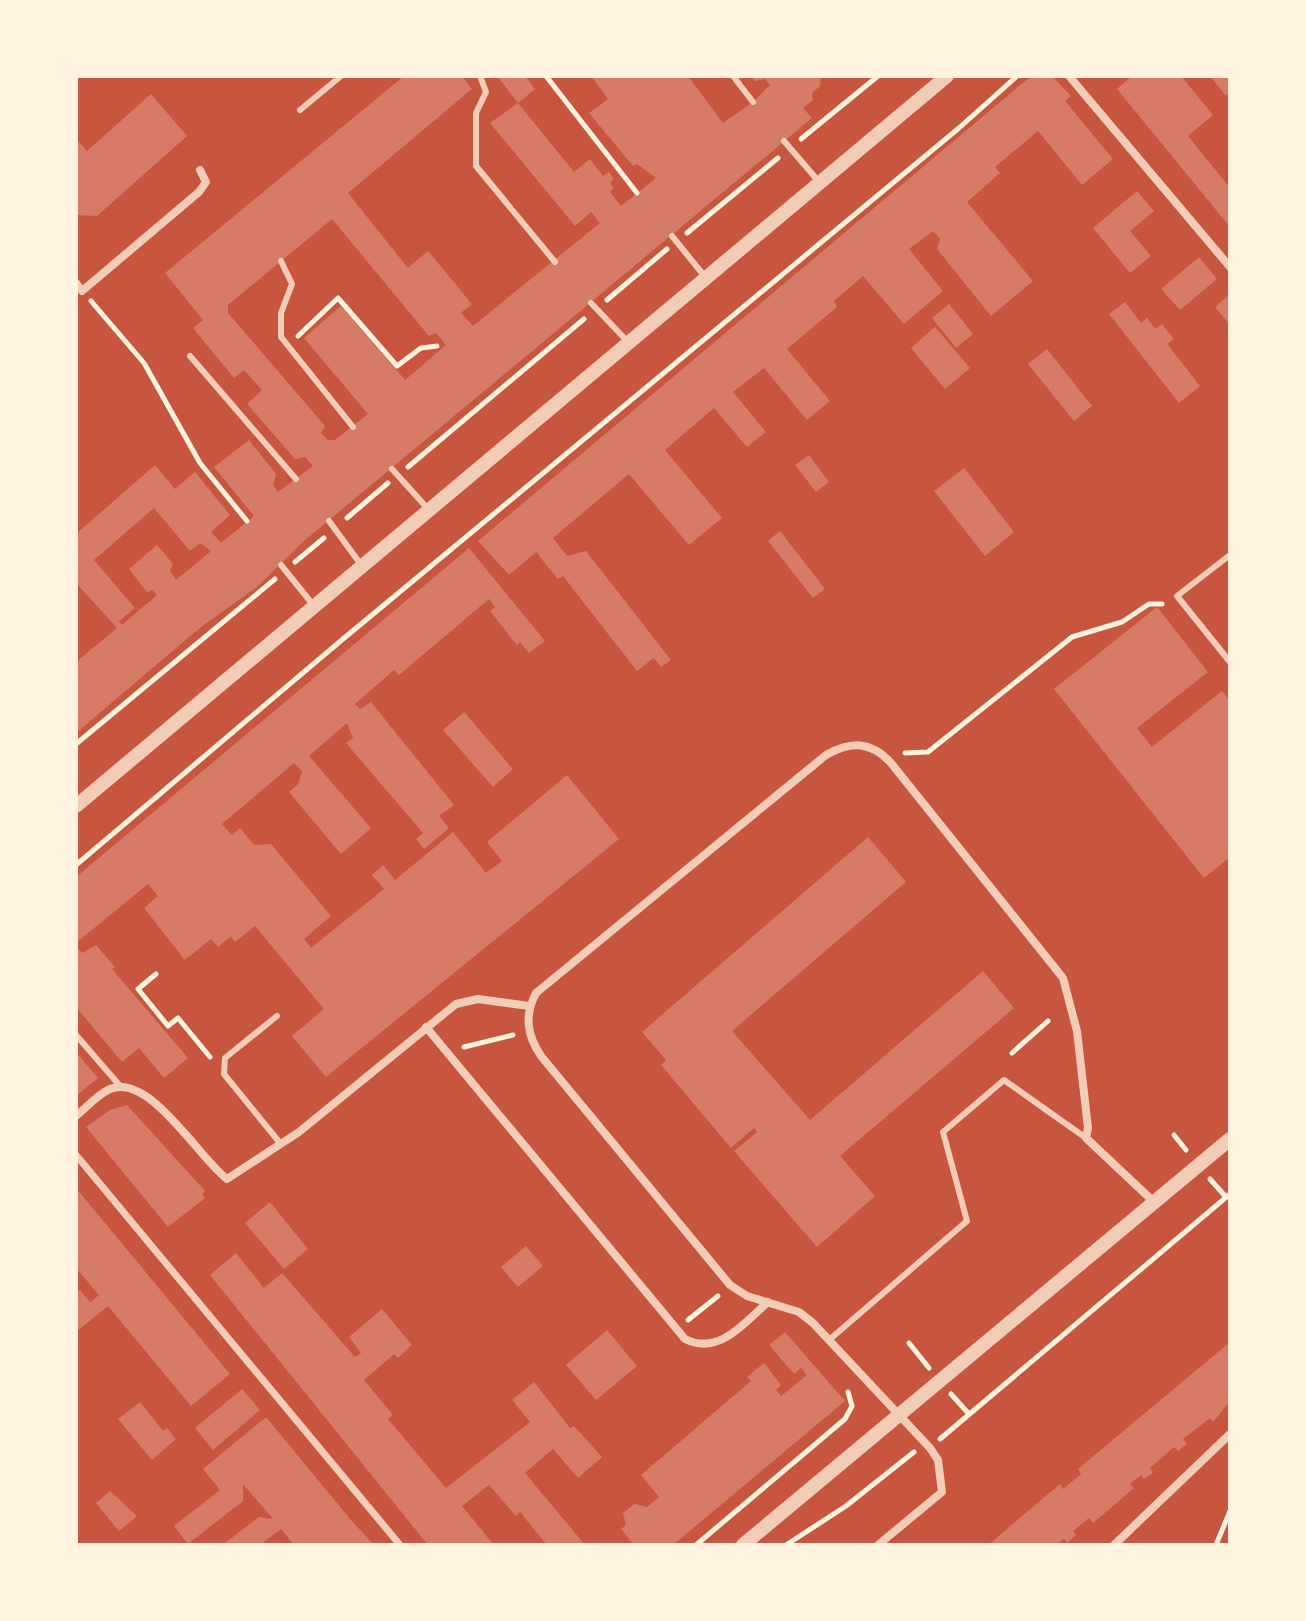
<svg xmlns="http://www.w3.org/2000/svg" width="1306" height="1621" viewBox="0 0 1306 1621" font-family="'DejaVu Sans',sans-serif">
  <style>
    .building { fill: #d67c66; fill-rule: evenodd }
    .lines { fill: none; stroke-linecap: round; stroke-linejoin: round }
    .path { stroke: #fff3e0; stroke-width: 5 }
    .service { stroke: #f1ccb7; stroke-width: 6 }
    .pedestrian { stroke: #f1ccb7; stroke-width: 7 }
    .minor { stroke: #f1ccb7; stroke-width: 8 }
    .tertiary { stroke: #f1ccb7; stroke-width: 14 }
  </style>
  <rect width="100%" height="100%" fill="#c8553d"/>
  <!-- building -->
  <g class="building">
    <path d="M404,76H462L472,89L348,193L408,268L428,251L472,304L461,313L473,326L600,223L591,212L575,226L490,123L518,103L574,172L590,159L603,176L609,172L614,179L610,183L614,188L610,192L621,206L656,178L637,164L633,166L589,113L608,99L591,76H688L723,123L753,102L770,85L765,79L755,81L750,76H821L820,86L812,93L813,100L803,108L812,118L304,541L257,587L201,627L76,733V662L117,628L76,583V534L155,465L175,489L195,472L230,515L211,532L221,543L254,516L214,467L249,440L276,474L273,485L278,492L313,466L305,457L295,459L247,404L262,390L244,370L234,378L193,328L203,320L165,273ZM332,219L429,336L436,333L446,345L405,380L341,306L304,338L368,414L335,440H328L321,433L325,426L228,313V305ZM154,508L190,551L200,543L211,551L176,580L170,570L173,564L157,545L129,569L147,592L152,590L157,595L122,625L119,621L135,608L94,560Z"/>
    <polygon points="497,76 525,76 535,89 518,103"/>
    <polygon points="1031,76 1052,76 1071,96 1065,101 1113,159 1082,185 1038,131 995,167 1000,173 967,202 1033,281 991,316 937,249 940,239 933,231 909,249 943,291 904,324 863,276 834,301 837,307 787,349 830,401 807,420 764,368 733,392 766,432 747,447 714,408 665,450 722,518 689,545 629,474 553,538 567,556 586,551 671,660 661,667 654,658 637,671 563,576 558,579 536,552 509,575 478,541"/>
    <polygon points="1132,76 1181,76 1213,115 1188,136 1230,188 1230,227 1117,89"/>
    <polygon points="1210,76 1230,76 1230,93 1226,96"/>
    <polygon points="151,94 187,136 97,216 76,215 76,139 87,151"/>
    <polygon points="1137,191 1154,211 1130,231 1151,256 1130,273 1093,228"/>
    <polygon points="1199,257 1217,279 1180,310 1161,289"/>
    <polygon points="1230,294 1230,325 1215,307"/>
    <polygon points="1125,302 1141,323 1147,318 1155,329 1162,324 1174,339 1167,344 1200,386 1179,403 1109,314"/>
    <polygon points="949,304 973,334 956,348 932,318"/>
    <polygon points="935,327 970,368 945,389 911,348"/>
    <polygon points="1047,349 1092,406 1074,421 1028,364"/>
    <polygon points="809,455 829,482 816,492 795,465"/>
    <polygon points="964,468 1014,532 985,556 934,491"/>
    <polygon points="780,531 825,589 813,598 768,541"/>
    <polygon points="469,548 545,641 529,653 520,642 517,645 490,611 495,607 489,599 399,675 394,670 355,704 360,709 371,702 454,805 439,816 449,828 424,849 416,839 423,833 346,743 353,738 347,723 309,756 371,828 341,854 289,792 298,784 302,771 294,763 222,824 232,835 240,828 254,845 271,844 331,916 304,939 311,948 384,889 372,875 383,865 395,880 453,832 486,873 502,861 487,842 567,775 619,839 326,1077 292,1036 324,1009 255,926 235,942 231,936 218,947 211,939 185,960 144,908 158,896 148,884 76,943 76,877"/>
    <polygon points="1157,607 1208,672 1137,728 1152,747 1222,691 1230,701 1230,857 1204,878 1054,689"/>
    <polygon points="464,712 513,769 493,787 443,730"/>
    <polygon points="868,837 906,882 732,1031 810,1120 983,971 1014,1008 840,1156 875,1196 817,1247 734,1151 757,1132 754,1128 731,1148 661,1065 666,1060 642,1032"/>
    <polygon points="76,945 82,953 96,945 115,967 112,969 188,1058 164,1078 139,1048 122,1062 76,1007"/>
    <polygon points="76,1052 98,1078 76,1096"/>
    <polygon points="127,1105 205,1191 202,1194 205,1198 168,1227 86,1127 110,1110"/>
    <polygon points="76,1188 230,1374 191,1406 108,1306 76,1332 76,1293 80,1290 90,1302 99,1295 76,1268"/>
    <polygon points="270,1202 308,1249 284,1269 245,1223"/>
    <polygon points="526,1246 543,1266 518,1287 501,1267"/>
    <polygon points="236,1253 264,1288 282,1273 355,1357 361,1353 349,1337 382,1309 412,1345 398,1358 394,1354 364,1380 393,1415 388,1419 446,1488 530,1422 512,1400 534,1382 570,1428 574,1426 602,1457 578,1478 553,1449 525,1473 585,1545 547,1545 520,1512 516,1516 489,1485 462,1506 494,1545 428,1545 210,1275"/>
    <polygon points="607,1330 637,1366 596,1400 566,1365"/>
    <polygon points="785,1332 845,1401 673,1545 634,1545 621,1529 626,1525 623,1513 634,1504 647,1507 659,1497 641,1475 751,1381 747,1377 764,1363 781,1385 776,1390 781,1396 807,1375 801,1368 794,1374 769,1345"/>
    <polygon points="1230,1342 1230,1401 1213,1422 1210,1418 1183,1439 1187,1444 1178,1451 1174,1447 1150,1468 1153,1473 1144,1479 1141,1475 1130,1484 1134,1488 1093,1523 1089,1518 1073,1531 1076,1535 1067,1543 1064,1538 1057,1545 988,1545 1060,1484 1063,1489 1081,1474 1078,1469"/>
    <polygon points="242,1389 260,1410 213,1450 195,1428"/>
    <polygon points="140,1402 163,1431 167,1428 176,1439 152,1460 118,1419"/>
    <polygon points="266,1417 351,1520 374,1545 294,1545 281,1529 260,1545 222,1545 259,1517 273,1519 243,1484 243,1501 188,1544 174,1526 220,1490 203,1469"/>
    <polygon points="110,1491 137,1516 119,1531 96,1503"/>
  </g>
  <g class="lines">
    <!-- path -->
    <g class="path">
      <polyline points="546,76 637,193"/>
      <polyline points="801,139 878,76"/>
      <polyline points="687,233 778,158"/>
      <polyline points="607,300 667,249"/>
      <polyline points="91,301 144,363 200,463 247,521"/>
      <polyline points="298,336 338,298 397,366 421,348 437,346"/>
      <polyline points="408,467 584,319"/>
      <polyline points="347,518 388,483"/>
      <polyline points="295,562 324,538"/>
      <polyline points="76,744 275,579"/>
      <polyline points="905,753 928,752 1072,637 1122,622 1149,604 1162,604"/>
      <polyline points="76,865 337,644 959,128 1017,76"/>
      <polyline points="156,974 138,989 168,1026 178,1018 210,1057"/>
      <polyline points="464,1047 513,1035"/>
      <polyline points="1012,1053 1048,1021"/>
      <polyline points="1174,1135 1186,1150"/>
      <polyline points="1210,1179 1226,1197"/>
      <polyline points="688,1320 718,1296"/>
      <polyline points="909,1343 929,1368"/>
      <polyline points="951,1394 969,1414"/>
      <polyline points="940,1439 1230,1194"/>
      <polyline points="696,1545 845,1419 852,1406 848,1392"/>
      <polyline points="786,1545 846,1506 914,1452"/>
      <polyline points="1216,1545 1230,1511"/>
    </g>
    <!-- service -->
    <g class="service">
      <polyline points="480,76 486,92 476,113 476,166 555,262"/>
      <polyline points="733,76 753,102"/>
      <polyline points="300,110 341,76"/>
      <polyline points="784,141 820,183"/>
      <polyline points="672,236 706,278"/>
      <polyline points="281,261 292,284 281,313 281,337 353,427"/>
      <polyline points="591,303 629,343"/>
      <polyline points="190,356 296,479"/>
      <polyline points="392,469 429,510"/>
      <polyline points="329,521 362,566"/>
      <polyline points="1230,555 1177,596 1230,662"/>
      <polyline points="281,565 314,606"/>
      <polyline points="277,1016 225,1058 224,1074 280,1143"/>
      <polyline points="76,1035 121,1087"/>
      <polyline points="829,1340 967,1221 943,1132 1004,1080 1086,1138"/>
    </g>
    <!-- pedestrian -->
    <polyline class="pedestrian" points="76,1155 400,1545"/>
    <!-- minor -->
    <g class="minor">
      <polyline points="1069,76 1230,267"/>
      <polyline points="76,283 82,291 199,192 206,182 200,170"/>
      <path d="M426,1027L685,1339C719,1356 744,1323 768,1302"/>
      <path d="M76,1116C86,1108 98,1094 110,1089C150,1073 198,1157 227,1179L299,1132L456,1004L478,999L529,1006"/>
      <path d="M878,1545L942,1492L938,1460L930,1448L813,1323L799,1312L747,1296L730,1285L541,1056C527,1035 524,1016 536,993L826,755C851,741 871,741 891,763L1063,978L1077,1031L1088,1128L1086,1138L1154,1202"/>
      <polyline points="1114,1545 1230,1434"/>
    </g>
    <!-- tertiary -->
    <g class="tertiary">
      <polyline points="76,806 947,76"/>
      <polyline points="743,1545 1230,1139"/>
    </g>
  </g>
  <!-- border -->
  <rect width="1306" height="1621" fill="none" stroke="#fff3e0" stroke-width="156"/>
</svg>
